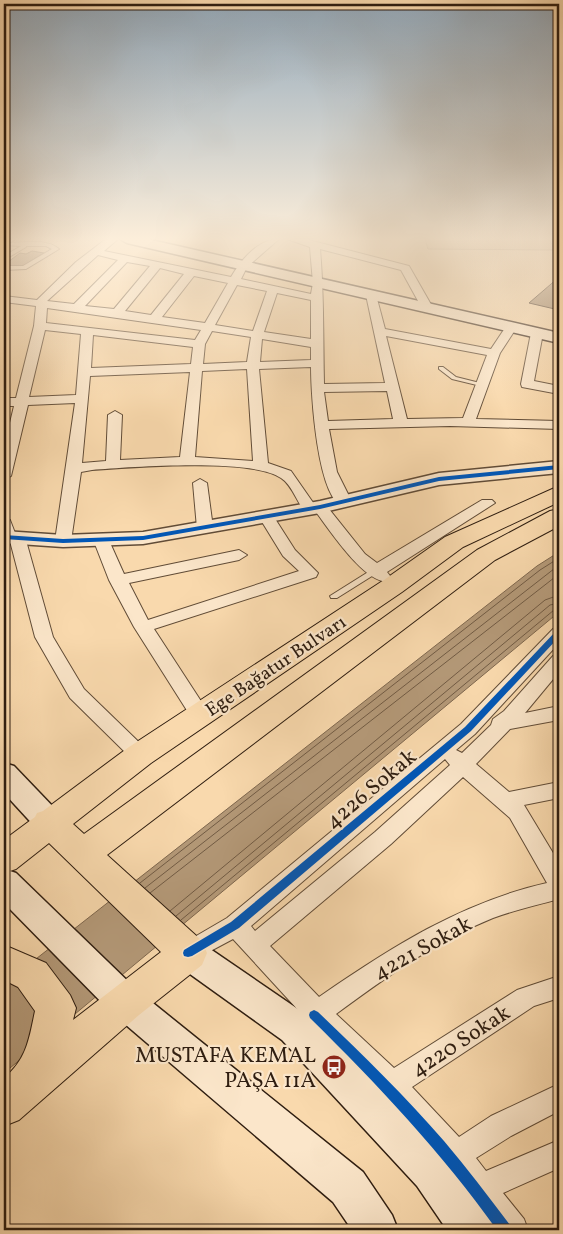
<svg xmlns="http://www.w3.org/2000/svg" width="563" height="1234" viewBox="0 0 563 1234" font-family="Vollkorn,serif">
  <style>
    .green { fill: #d6b992; stroke: #826b51 }
    .water { fill: #b49978; stroke: #7e674e }
    .lines { fill: none; stroke-linecap: round; stroke-linejoin: round }
    .shore { stroke: #715b44; stroke-width: 1 }
    .building { fill: #987f62; stroke: #2e1d10 }
    .service-casing { stroke: #614c37; stroke-width: 2 }
    .minor-casing { stroke: #614c37; stroke-width: 2 }
    .tertiary-casing { stroke: #614c37; stroke-width: 3 }
    .secondary-casing { stroke: #2e1d10; stroke-width: 3 }
    .primary-casing { stroke: #2e1d10; stroke-width: 2 }
    .service { fill: #fbe6ca; fill-rule: evenodd }
    .minor { fill: #fbe6ca; fill-rule: evenodd }
    .tertiary { fill: #fbe6ca; fill-rule: evenodd }
    .secondary { fill: #fbe6ca; fill-rule: evenodd }
    .primary { fill: #f9d9ad; fill-rule: evenodd }
    .cycleway-casing { stroke: #fbe6ca; stroke-width: 3 }
    .cycleway { fill: #0057b8; fill-rule: evenodd }
    .labels { text-anchor: middle; stroke-width: 4.5; stroke-linejoin: round; paint-order: stroke }
    .street-label { font-size: 19px; fill: #2e1d10; stroke: #fbe6ca }
    .near-street-label { font-size: 22px; fill: #2e1d10; stroke: #fbe6ca }
    .near-poi-label { font-size: 22px; fill: #2e1d10; stroke: #fbe6ca; text-anchor: end }
  </style>
  <rect width="100%" height="100%" fill="#f9d9ad"/>
  <filter id="stains"><feTurbulence type="fractalNoise" baseFrequency=".004" numOctaves="4"/><feColorMatrix values="0 0 0 0 .2 0 0 0 0 .09 0 0 0 0 .02 0 0 0 .5 -.17"/></filter>
  <radialGradient id="worn" r=".72"><stop offset=".6" stop-color="#630" stop-opacity="0"/><stop offset="1" stop-color="#630" stop-opacity=".3"/></radialGradient>
  <!-- green -->
  <polygon class="green" points="425,239 549,239 555,250 428,249"/>
  <!-- water -->
  <polygon class="water" points="559,552 559,612 4,1073 4,984 537,566"/>
  <g class="lines">
    <!-- shore -->
    <g class="shore">
      <polyline points="140,883 540,570 559,558"/>
      <polyline points="145,888 559,565"/>
      <polyline points="150,893 559,574"/>
      <polyline points="170,911 545,600 559,595"/>
      <polyline points="176,916 550,605 559,603"/>
      <polyline points="181,920 554,610 559,609"/>
    </g>
  </g>
  <!-- building -->
  <g class="building">
    <polygon points="32,251 44,253 20,268 4,265 20,253 26,254"/>
    <polygon points="558,278 559,310 529,303"/>
  </g>
  <g class="lines">
    <defs>
      <g id="service">
        <path d="M4,243C21,244 44,237 59,249L26,269L4,270V266H23L52,249L46,246H26V247L4,260V256L21,246L4,245Z"/>
        <polygon points="439,367 443,367 456,377 484,384 481,386 452,379 439,369"/>
        <polygon points="373,569 376,569 380,571 337,598 331,598 330,596"/>
      </g>
      <g id="minor">
        <path d="M106,239H118L104,251L231,277C241,260 258,239 279,239L247,267L241,279L311,294L313,283L310,247L287,239H305L409,266L433,308L431,310H423L401,270L320,249C324,294 323,340 324,384L385,383L366,295L371,292L376,295L385,329L491,349L507,325H515L517,327L500,353L476,419L559,421V429L450,426L329,429L337,472L352,502L344,507C317,500 311,392 311,367L259,369L268,463L291,471L314,504H325L365,554L377,563L482,500H492L495,503L387,572L391,577L389,581C366,586 329,529 316,512H305C297,502 292,485 281,478C253,458 130,467 92,470L81,472L71,541L63,546L57,544L55,541L75,403L28,405L11,476L4,480V448L14,406H4V398H16L34,326L36,306L4,302V296L37,300L76,262ZM98,255L118,260L74,304L47,301ZM127,262L150,266L114,309L85,306ZM160,268L184,274L151,315L125,311ZM194,276L228,283L205,323L162,317ZM237,285L267,291L253,331L215,325ZM277,293L311,300V339L264,332ZM47,308L201,330L195,340L46,323ZM45,330L81,334L76,395L29,397ZM212,331L251,337L247,362L203,364L205,344ZM93,335L193,347L191,364L91,368ZM386,336L487,355L463,418L407,419ZM262,339L311,347V360L260,362ZM247,369L253,461L195,457L202,371ZM190,372L180,457L120,460L122,415L115,411L108,415L106,461L82,463L90,376ZM387,391L393,419L328,421L324,392Z"/>
        <polygon points="537,329 543,333 534,381 559,386 559,394 522,387 521,384 531,333"/>
        <polygon points="200,479 207,483 213,528 205,533 197,528 193,483"/>
        <polygon points="267,512 272,514 295,550 318,573 316,577 154,629 210,715 207,720 200,722 193,720 134,627 109,580 93,539 95,536 107,536 124,574 239,550 247,555 239,560 129,583 148,620 299,571 283,556 259,517"/>
        <polygon points="4,518 10,520 15,533 23,534 25,537 53,637 84,689 147,750 150,755 147,760 140,762 133,760 70,698 35,637 10,541 4,540"/>
        <path d="M559,627V643L475,734L456,750L462,753L491,725L493,719L504,711L553,656L559,654V672L525,713L559,706V720L510,729L476,764L509,792L559,782V798L524,805L559,863V899C537,905 515,910 493,918C436,941 385,978 336,1014L394,1068L517,990L559,976V998L534,1006L412,1087L459,1137L491,1116L559,1084V1111L511,1136L476,1158L486,1171L559,1140V1168L503,1193L524,1219L528,1230H495L452,1173L447,1175L437,1171L433,1161L436,1154L389,1101L382,1104L372,1100L368,1091L372,1083L315,1028L308,1031L299,1027L295,1019L299,1011L233,939L188,963L179,960L176,953L179,946L227,918L461,724L553,629ZM445,759L450,765L375,832L255,931L251,926ZM463,777L510,818L547,883C462,902 390,948 319,997L270,946L391,844Z"/>
      </g>
      <polygon id="tertiary" points="559,461 559,473 439,485 320,513 143,544 63,547 4,543 4,531 63,535 143,532 320,501 439,473"/>
      <g id="secondary">
        <polygon points="4,239 15,239 4,246"/>
        <polygon points="120,239 147,239 559,333 559,343 127,243"/>
        <polygon points="4,763 14,766 60,814 64,822 60,830 49,834 38,830 4,793"/>
        <polygon points="4,869 16,873 138,991 363,1172 392,1215 398,1230 352,1230 333,1202 112,1013 4,903"/>
        <polygon points="188,938 200,942 308,1016 447,1156 487,1215 493,1230 447,1230 417,1186 282,1040 176,964 171,953 176,942"/>
      </g>
      <path id="primary" d="M559,486V502L463,547L402,592L151,763L73,824L84,834L477,550L550,511L559,509V526L495,560L107,855L202,941L207,953L202,965L139,1015L19,1120L4,1126V1078C27,1059 29,1039 35,1011L18,987L4,980V945L46,963L70,995L76,1008L73,1020L161,952L49,843L16,869L4,873V840L35,817L37,813L43,811L129,747L384,580L445,537Z"/>
    </defs>
    <!-- service casing -->
    <use href="#service" class="service-casing"/>
    <!-- minor casing -->
    <use href="#minor" class="minor-casing"/>
    <!-- tertiary casing -->
    <use href="#tertiary" class="tertiary-casing"/>
    <!-- secondary casing -->
    <use href="#secondary" class="secondary-casing"/>
    <!-- primary casing -->
    <use href="#primary" class="primary-casing"/>
    <!-- service -->
    <use href="#service" class="service"/>
    <!-- minor -->
    <use href="#minor" class="minor"/>
    <!-- tertiary -->
    <use href="#tertiary" class="tertiary"/>
    <!-- secondary -->
    <use href="#secondary" class="secondary"/>
    <!-- primary -->
    <use href="#primary" class="primary"/>
    <defs>
      <g id="cycleway">
        <polygon points="559,465 559,469 439,481 320,509 143,540 63,543 4,539 4,535 63,539 143,536 320,505 439,477"/>
        <polygon points="556,631 559,631 559,637 471,731 239,928 192,956 188,957 184,956 183,953 184,950 231,922 465,727"/>
        <path d="M314,1010L318,1012C361,1053 404,1095 444,1141C467,1168 488,1196 510,1225L511,1230H497C442,1153 378,1085 310,1018L309,1015L310,1012Z"/>
      </g>
    </defs>
    <!-- cycleway casing -->
    <use href="#cycleway" class="cycleway-casing"/>
    <!-- cycleway -->
    <use href="#cycleway" class="cycleway"/>
  </g>
  <!-- sky -->
  <linearGradient id="sky" x2="0" y2="1"><stop stop-color="#93a9bb"/><stop offset="0.58" stop-color="#fceeda"/><stop offset="1" stop-color="#fceeda" stop-opacity="0"/></linearGradient>
  <rect width="563" height="412" fill="url(#sky)"/>
  <!-- icons -->
  <defs>
    <symbol id="bus-disc" viewBox="-11 -11 22 22"><circle r="9.5" fill="#8f2418" stroke="#fbe6ca"/><path d="M-5-6H5V4H4V6H2V4H-2V6H-4V4H-5ZM-3.5-4V0h7V-4ZM-3.5 1.2v1.5H-2V1.2ZM2 1.2v1.5H3.5V1.2Z" fill="#fff"/></symbol>
  </defs>
  <g fill-rule="evenodd">
    <use href="#bus-disc" x="320" y="1053" width="28" height="28"/>
  </g>
  <g class="labels">
    <!-- street labels -->
    <g class="street-label">
      <text transform="translate(275 665) rotate(-34)" y="7">Ege Bağatur Bulvarı</text>
    </g>
    <!-- near-street labels -->
    <g class="near-street-label">
      <text transform="translate(370 788) rotate(-40)" y="8">4226 Sokak</text>
      <text transform="translate(422 947) rotate(-29)" y="8">4221 Sokak</text>
      <text transform="translate(460 1040) rotate(-33)" y="8">4220 Sokak</text>
    </g>
    <!-- near-poi labels -->
    <g class="near-poi-label">
      <text x="316" y="1062">MUSTAFA KEMAL<tspan x="316" dy="25">PAŞA 11A</tspan></text>
    </g>
  </g>
  <!-- margin -->
  <rect width="563" height="1234" fill="none" stroke="#f9d9ad" stroke-width="20"/>
  <rect x="5" y="5" width="553" height="1224" fill="none" stroke="#2e1d10" stroke-width="2.5"/>
  <rect x="10" y="10" width="543" height="1214" fill="none" stroke="#2e1d10"/>
  <rect width="100%" height="100%" filter="url(#stains)"/>
  <rect width="100%" height="100%" fill="url(#worn)"/>
</svg>
